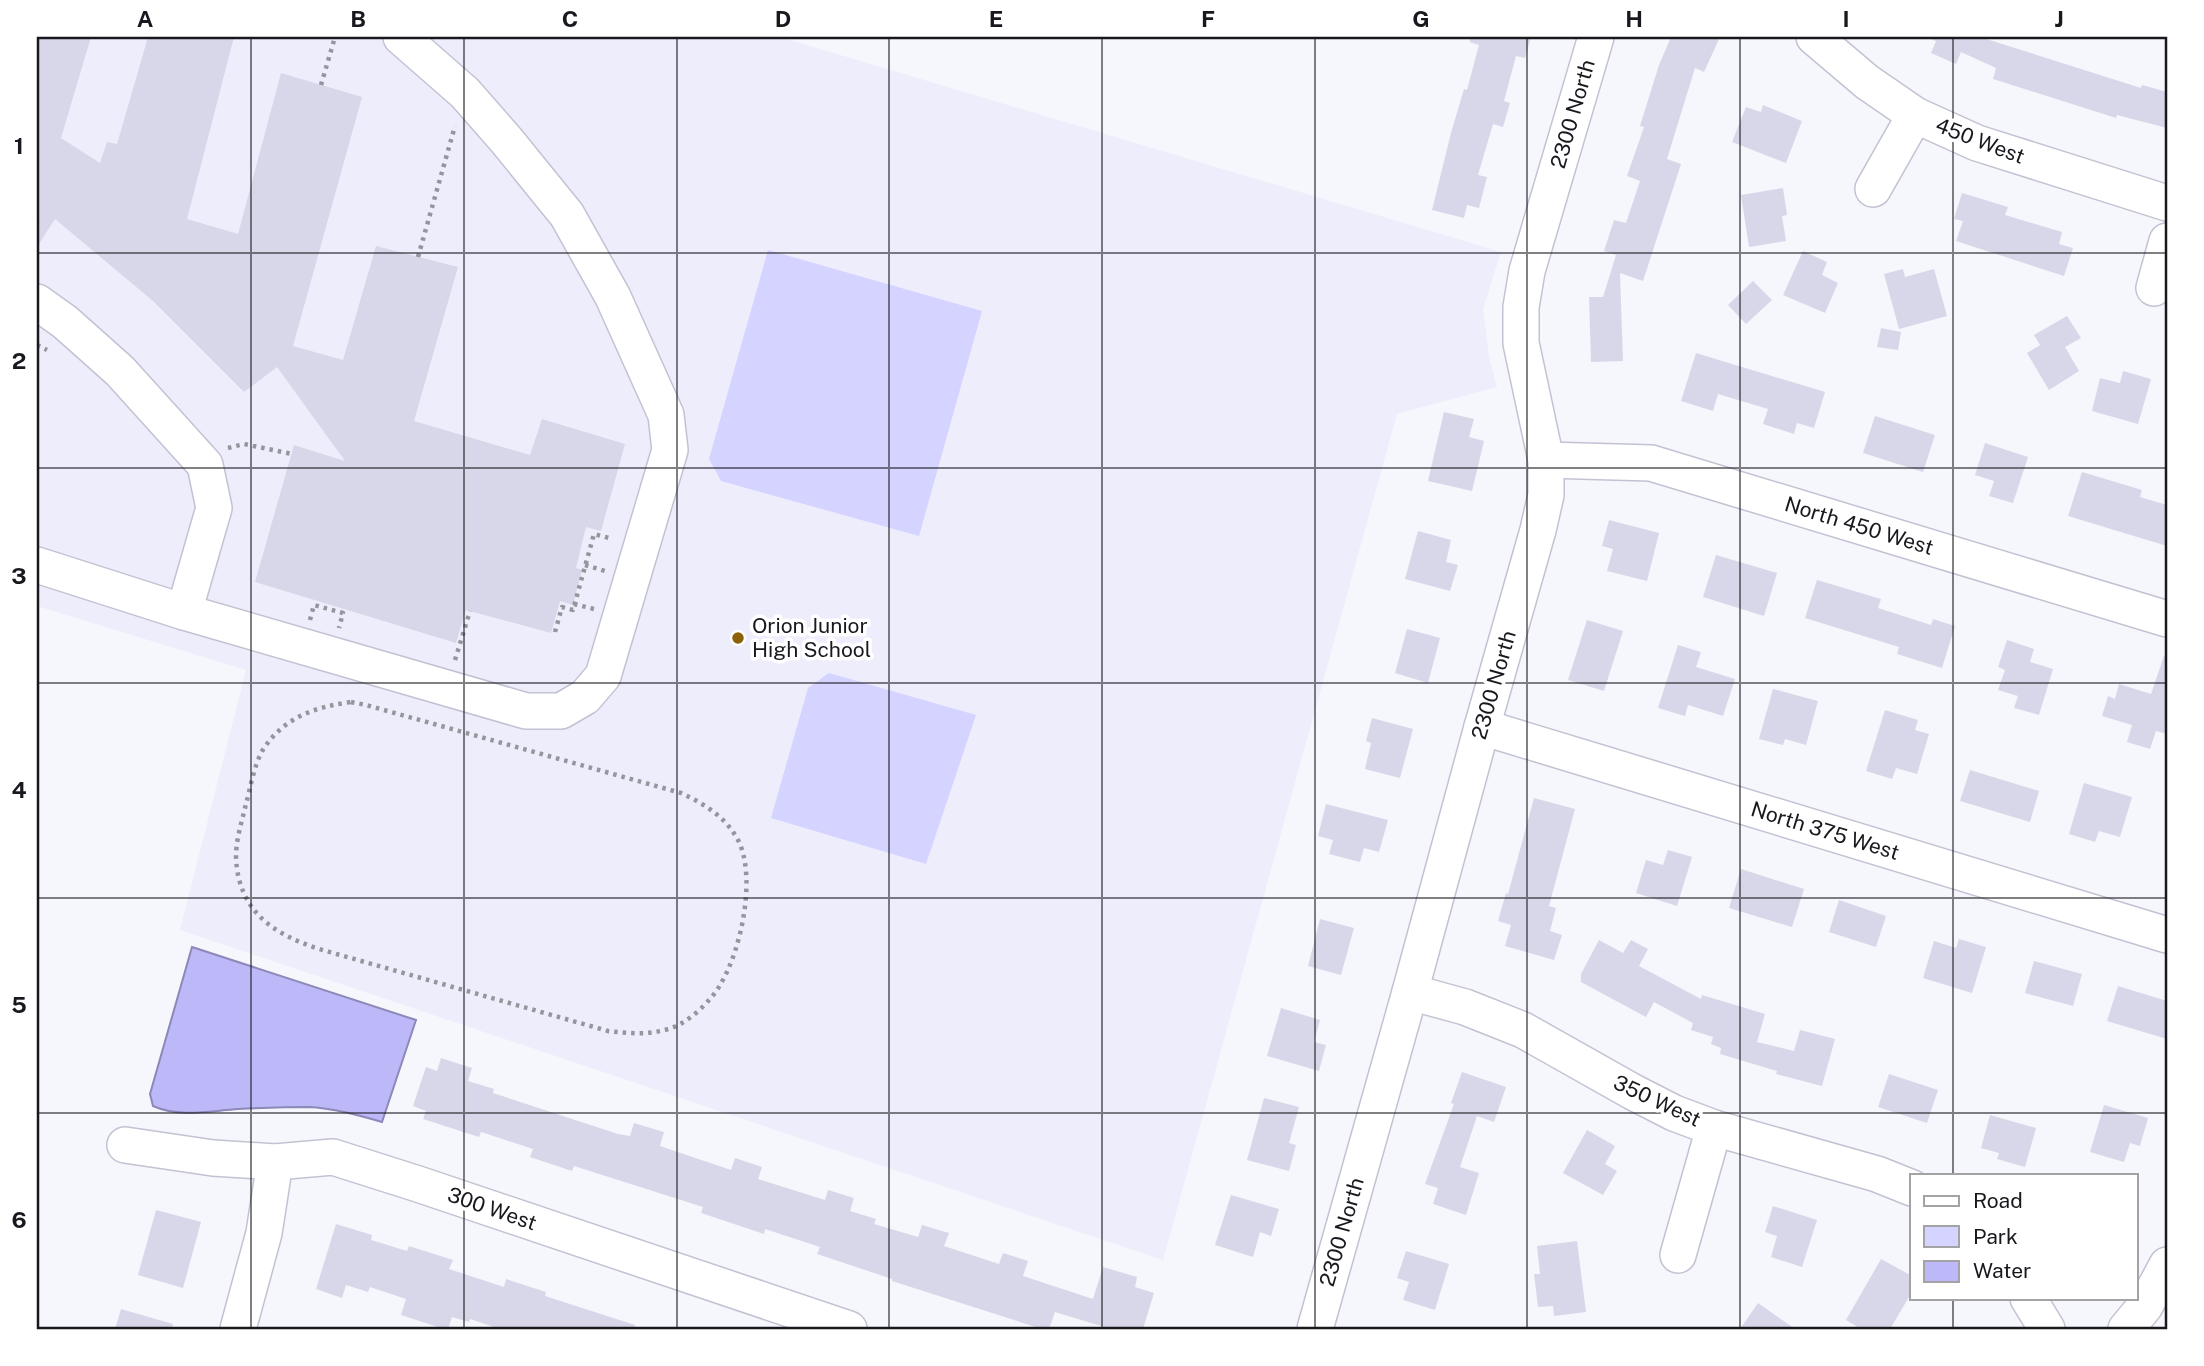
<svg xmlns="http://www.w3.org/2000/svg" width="2204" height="1366" viewBox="0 0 2204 1366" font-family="'Public Sans',sans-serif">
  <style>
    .built { fill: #eeedfc }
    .green { fill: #d5d3ff }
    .water { fill: #bdb8f8; stroke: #8c88b7; stroke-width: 2 }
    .building { fill: #d8d7e9 }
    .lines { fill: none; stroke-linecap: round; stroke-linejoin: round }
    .minor-casing { stroke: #c3c2d3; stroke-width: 38 }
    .path { stroke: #95959c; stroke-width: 4.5; stroke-dasharray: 3.5 5; stroke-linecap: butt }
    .minor { stroke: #fff; stroke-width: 35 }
    .grid { fill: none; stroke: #18181e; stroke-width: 2; stroke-opacity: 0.55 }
    .poi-dot { fill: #8d6207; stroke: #fff; stroke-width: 2.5 }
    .labels { text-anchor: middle; stroke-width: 7; stroke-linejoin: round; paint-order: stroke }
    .street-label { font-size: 21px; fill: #18181e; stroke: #fff }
    .poi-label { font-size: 21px; fill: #18181e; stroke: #fff; text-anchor: start }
    .neatline { fill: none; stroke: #18181e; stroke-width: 2.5 }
    .grid-label { font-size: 23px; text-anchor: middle; font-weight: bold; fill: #18181e }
  </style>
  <rect width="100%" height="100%" fill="#f6f6fd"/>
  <!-- built -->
  <polygon class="built" points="37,37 663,37 672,39 673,37 780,37 1501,252 1483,309 1489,357 1497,387 1397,414 1163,1260 180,930 246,670 37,606"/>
  <!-- green -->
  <g class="green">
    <polygon points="768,250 982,311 919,536 721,481 709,459"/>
    <polygon points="829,673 976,715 926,864 771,818 808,688"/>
  </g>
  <!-- water -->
  <path class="water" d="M192,947L416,1020L382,1122C358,1115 333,1108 308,1107C285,1107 261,1108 238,1109C209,1111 180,1118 153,1106L150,1094Z"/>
  <!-- building -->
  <g class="building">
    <polygon points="37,37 91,37 61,138 100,163 107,142 117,144 148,37 234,37 187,219 238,234 281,73 362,97 293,346 343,360 376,246 458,267 414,421 530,455 542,419 625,444 601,531 586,527 576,568 582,570 573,605 560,601 551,633 466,610 456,643 255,582 294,445 345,461 277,367 244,392 153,301 55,219 37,247"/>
    <polygon points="1470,37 1531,37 1525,58 1516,56 1504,101 1510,103 1503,127 1493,124 1478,175 1487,177 1479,208 1467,205 1464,218 1432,210 1451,133 1464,89 1467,90 1479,45 1470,42"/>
    <polygon points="1671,37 1720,37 1704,72 1695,68 1667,159 1681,164 1643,281 1620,273 1623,361 1591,362 1589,297 1603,297 1616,255 1604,251 1614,220 1626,223 1640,181 1627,176 1644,127 1640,126 1659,65"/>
    <polygon points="1926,37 1980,37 2141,88 2142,85 2167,92 2167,128 2117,115 2116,118 1993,79 1996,68 1961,52 1956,64 1931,53 1936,41"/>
    <polygon points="1763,105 1802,121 1786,163 1732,142 1746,107 1761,112"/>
    <polygon points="1783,188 1787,215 1782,216 1786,241 1749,247 1741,195"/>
    <polygon points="1962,193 2008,207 2005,215 2062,232 2059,244 2073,248 2064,276 1956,241 1963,221 1954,219"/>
    <polygon points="1803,251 1827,262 1822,275 1838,283 1825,313 1783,295"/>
    <polygon points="1903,269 1905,277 1934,269 1947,316 1899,329 1884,274"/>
    <polygon points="1753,281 1772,300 1746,324 1728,305"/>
    <polygon points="2067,316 2081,338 2065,347 2079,371 2049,390 2027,353 2040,345 2034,335"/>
    <polygon points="1881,328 1901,332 1898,350 1877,347"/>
    <polygon points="1696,353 1825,392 1814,428 1797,423 1794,434 1763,424 1768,409 1718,394 1713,411 1681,401"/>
    <polygon points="2123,371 2151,379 2138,424 2092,411 2100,378 2120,383"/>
    <polygon points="1444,412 1474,419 1469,437 1484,441 1472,491 1428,481"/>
    <polygon points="1875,416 1935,435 1923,472 1863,453"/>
    <polygon points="1985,443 2028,457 2013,503 1989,496 1994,481 1975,475"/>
    <polygon points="2082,472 2142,490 2140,497 2167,505 2167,546 2068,516"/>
    <polygon points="1609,520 1659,533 1647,581 1607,571 1613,549 1602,546"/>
    <polygon points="1418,531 1451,540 1446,562 1458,565 1450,591 1405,579"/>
    <polygon points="1716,555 1777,573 1764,616 1703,597"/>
    <polygon points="1817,580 1881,599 1878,608 1931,625 1933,619 1955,626 1942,668 1897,654 1899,647 1805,618"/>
    <polygon points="1587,620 1623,631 1604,691 1568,680"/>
    <polygon points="1407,629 1440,638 1428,683 1395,673"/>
    <polygon points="2007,640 2034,649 2030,662 2053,669 2039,715 2014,708 2018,696 1998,690 2005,670 1998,667"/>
    <polygon points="1678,645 1701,652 1696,667 1735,679 1723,716 1688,705 1685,716 1658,708"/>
    <polygon points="2164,656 2167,656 2167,734 2156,731 2150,749 2127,742 2132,725 2102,716 2108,696 2115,699 2119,684 2151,694"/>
    <polygon points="1773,689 1818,701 1806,745 1785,739 1783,745 1759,739"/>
    <polygon points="1885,710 1918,720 1915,730 1929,734 1917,774 1896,768 1892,779 1866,771"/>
    <polygon points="1372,718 1413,729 1400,778 1365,769 1371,743 1366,741"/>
    <polygon points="1970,770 2039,791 2030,822 1960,801"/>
    <polygon points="2084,783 2132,797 2120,837 2099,831 2095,842 2069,834"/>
    <polygon points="1534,798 1575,809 1549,906 1556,908 1550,931 1562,935 1554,960 1505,946 1511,925 1498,921 1506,893 1508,894"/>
    <polygon points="1326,804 1388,820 1379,852 1364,848 1360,862 1329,854 1333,840 1318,836"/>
    <polygon points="1668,850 1692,857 1677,906 1636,893 1646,860 1663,865"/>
    <polygon points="1741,869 1804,889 1792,927 1729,908"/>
    <polygon points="1839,900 1886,916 1876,947 1829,932"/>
    <polygon points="1320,919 1354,928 1341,975 1308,966"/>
    <polygon points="1959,939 1986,947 1972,993 1923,978 1934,941 1956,948"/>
    <polygon points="1599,940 1623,953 1631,940 1648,949 1639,966 1701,999 1702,995 1765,1014 1757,1042 1794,1051 1800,1030 1835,1039 1822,1086 1776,1074 1777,1071 1720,1054 1721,1048 1711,1044 1713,1037 1691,1030 1693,1023 1654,1002 1646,1017 1581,982 1581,974"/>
    <polygon points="2034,961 2082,974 2073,1006 2025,993"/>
    <polygon points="2118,986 2167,1001 2167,1039 2107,1021"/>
    <polygon points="1281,1008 1320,1020 1314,1042 1326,1045 1319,1071 1267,1056"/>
    <polygon points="441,1058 472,1068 468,1081 494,1089 493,1093 618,1134 630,1136 634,1123 664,1132 660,1146 731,1170 735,1158 762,1167 758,1179 825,1200 828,1190 854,1198 850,1211 876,1219 874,1224 918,1237 922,1225 949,1233 944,1246 999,1264 1003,1253 1028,1261 1023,1276 1093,1299 1103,1267 1137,1277 1135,1287 1154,1293 1143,1329 1111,1329 1055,1312 1049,1329 1042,1329 892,1281 892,1279 817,1254 820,1247 765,1229 764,1234 701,1213 703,1207 574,1166 572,1171 530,1157 533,1149 481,1132 479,1137 423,1119 426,1111 413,1106 426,1067 437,1071"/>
    <polygon points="1462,1072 1506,1087 1494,1122 1477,1116 1460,1167 1479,1173 1466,1215 1433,1204 1438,1188 1425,1184 1454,1104 1451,1103"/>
    <polygon points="1889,1074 1938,1090 1927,1123 1878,1107"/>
    <polygon points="1264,1098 1299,1107 1289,1143 1296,1145 1289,1171 1247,1160"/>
    <polygon points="2104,1105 2148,1118 2140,1146 2130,1143 2124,1162 2090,1152"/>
    <polygon points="1990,1115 2036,1128 2025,1167 1997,1159 1999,1153 1981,1148"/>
    <polygon points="1587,1130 1615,1146 1605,1164 1617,1171 1603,1195 1563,1173"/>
    <polygon points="1231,1195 1279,1209 1271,1236 1260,1232 1253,1257 1215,1245"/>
    <polygon points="1773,1206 1817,1220 1802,1267 1771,1257 1777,1236 1765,1232"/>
    <polygon points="156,1210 201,1222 183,1288 138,1275"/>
    <polygon points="336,1224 372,1235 371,1240 407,1251 409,1246 453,1260 449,1269 504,1287 506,1279 546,1292 545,1296 635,1325 634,1329 500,1329 470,1319 469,1322 452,1317 448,1329 444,1329 401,1315 406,1299 370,1287 368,1292 346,1285 342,1298 316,1289"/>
    <polygon points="1577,1241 1586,1312 1554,1316 1553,1306 1538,1307 1534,1274 1540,1274 1537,1246"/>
    <polygon points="1406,1251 1449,1264 1435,1310 1403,1300 1409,1282 1397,1278"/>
    <polygon points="1881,1259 1912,1276 1912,1292 1890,1329 1861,1329 1846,1320"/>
    <polygon points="1758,1303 1795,1329 1740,1329"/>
    <polygon points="121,1309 173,1324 172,1329 115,1329"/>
  </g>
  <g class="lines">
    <defs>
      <g id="minor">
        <polyline points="1814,37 1867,82 1915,115 1977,143 2167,203"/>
        <polyline points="1873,189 1915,115"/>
        <polyline points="2154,288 2167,241"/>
        <polyline points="37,302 65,322 120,371 205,465 214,508 184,612"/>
        <polyline points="1546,460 1651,463 2167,619"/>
        <polyline points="37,565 184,612 526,711 561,711 585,697 603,676 670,450 666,415 613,297 567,215 507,141 465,93 401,37"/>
        <polyline points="1482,727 2167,935"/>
        <polyline points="1410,992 1465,1007 1523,1030 1633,1092 1674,1113 1714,1128 1877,1174 1912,1188"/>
        <polyline points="125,1145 213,1158 275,1162 333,1157 418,1184 849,1329"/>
        <polyline points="1678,1255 1714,1128"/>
        <polyline points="2028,1298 2047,1329"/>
        <polyline points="238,1329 264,1233 275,1162"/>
        <polyline points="1315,1329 1410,992 1482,727 1538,530 1546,495 1546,460 1521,343 1521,307 1527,271 1596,37"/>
        <polyline points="2126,1329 2145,1306 2167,1265"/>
      </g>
    </defs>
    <!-- minor casing -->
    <use href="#minor" class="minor-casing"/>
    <!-- path -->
    <g class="path">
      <polyline points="321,85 335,37"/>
      <polyline points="37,224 37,223"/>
      <polyline points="418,257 455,126"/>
      <polyline points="37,345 47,350"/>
      <polyline points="228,448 244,444 292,454"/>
      <polyline points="585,565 605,571"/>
      <polyline points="574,604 594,609"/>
      <polyline points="310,620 314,605 343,613 339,628"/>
      <polyline points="555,632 562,607 573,610 594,534 613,539"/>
      <polyline points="455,660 470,611"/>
      <path d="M351,702L366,705L681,793C704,804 725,816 738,840C757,877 741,951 720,985C712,999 696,1015 682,1023C659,1036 633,1034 608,1031L319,949C273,934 238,911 236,857C236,839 242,821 246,804C251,786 254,764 264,748C285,717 315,707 351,702Z"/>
    </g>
    <!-- minor -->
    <use href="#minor" class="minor"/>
  </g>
  <!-- grid -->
  <path class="grid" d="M251,37V1329M464,37V1329M677,37V1329M889,37V1329M1102,37V1329M1315,37V1329M1527,37V1329M1740,37V1329M1953,37V1175M37,253H2167M37,468H2167M37,683H2167M37,898H2167M37,1113H2167M1953,1298V1329"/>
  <!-- markers -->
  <circle class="poi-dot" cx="738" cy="638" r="7"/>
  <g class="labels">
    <!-- street labels -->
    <g class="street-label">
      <text transform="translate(1573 114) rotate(-74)" y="7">2300 North</text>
      <text transform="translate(1980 141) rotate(21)" y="7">450 West</text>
      <text transform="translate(1859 526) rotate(17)" y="7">North 450 West</text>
      <text transform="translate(1494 685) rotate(-74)" y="7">2300 North</text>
      <text transform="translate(1825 831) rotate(17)" y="7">North 375 West</text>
      <text transform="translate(1657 1101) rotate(25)" y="7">350 West</text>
      <text transform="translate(492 1209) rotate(19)" y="7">300 West</text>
      <text transform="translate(1342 1232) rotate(-74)" y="7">2300 North</text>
    </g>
    <!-- poi labels -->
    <g class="poi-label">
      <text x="752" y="633">Orion Junior<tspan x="752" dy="24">High School</tspan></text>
    </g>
  </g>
  <!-- border -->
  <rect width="2204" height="1366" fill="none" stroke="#ffffff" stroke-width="77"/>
  <!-- legend -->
  <rect x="1910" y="1174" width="228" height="126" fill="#ffffff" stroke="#a3a3a5" stroke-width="2"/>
  <rect x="1924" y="1196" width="35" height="10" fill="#ffffff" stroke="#a3a3a5" stroke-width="2"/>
  <text x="1973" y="1208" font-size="21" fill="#18181e">Road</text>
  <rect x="1924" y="1226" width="35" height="21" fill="#d5d3ff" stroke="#a3a3a5" stroke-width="2"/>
  <text x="1973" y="1244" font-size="21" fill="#18181e">Park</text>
  <rect x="1924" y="1261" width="35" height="21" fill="#bdb8f8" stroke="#a3a3a5" stroke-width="2"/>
  <text x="1973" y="1278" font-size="21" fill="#18181e">Water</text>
  <rect x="38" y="38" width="2128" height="1290" class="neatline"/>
  <g class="grid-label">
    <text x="145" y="27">A</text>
    <text x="358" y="27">B</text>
    <text x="570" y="27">C</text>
    <text x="783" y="27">D</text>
    <text x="996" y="27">E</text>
    <text x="1208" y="27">F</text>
    <text x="1421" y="27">G</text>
    <text x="1634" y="27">H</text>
    <text x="1846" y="27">I</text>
    <text x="2059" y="27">J</text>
    <text x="19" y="154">1</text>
    <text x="19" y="369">2</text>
    <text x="19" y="584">3</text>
    <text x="19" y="798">4</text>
    <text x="19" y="1013">5</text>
    <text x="19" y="1228">6</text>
  </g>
</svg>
